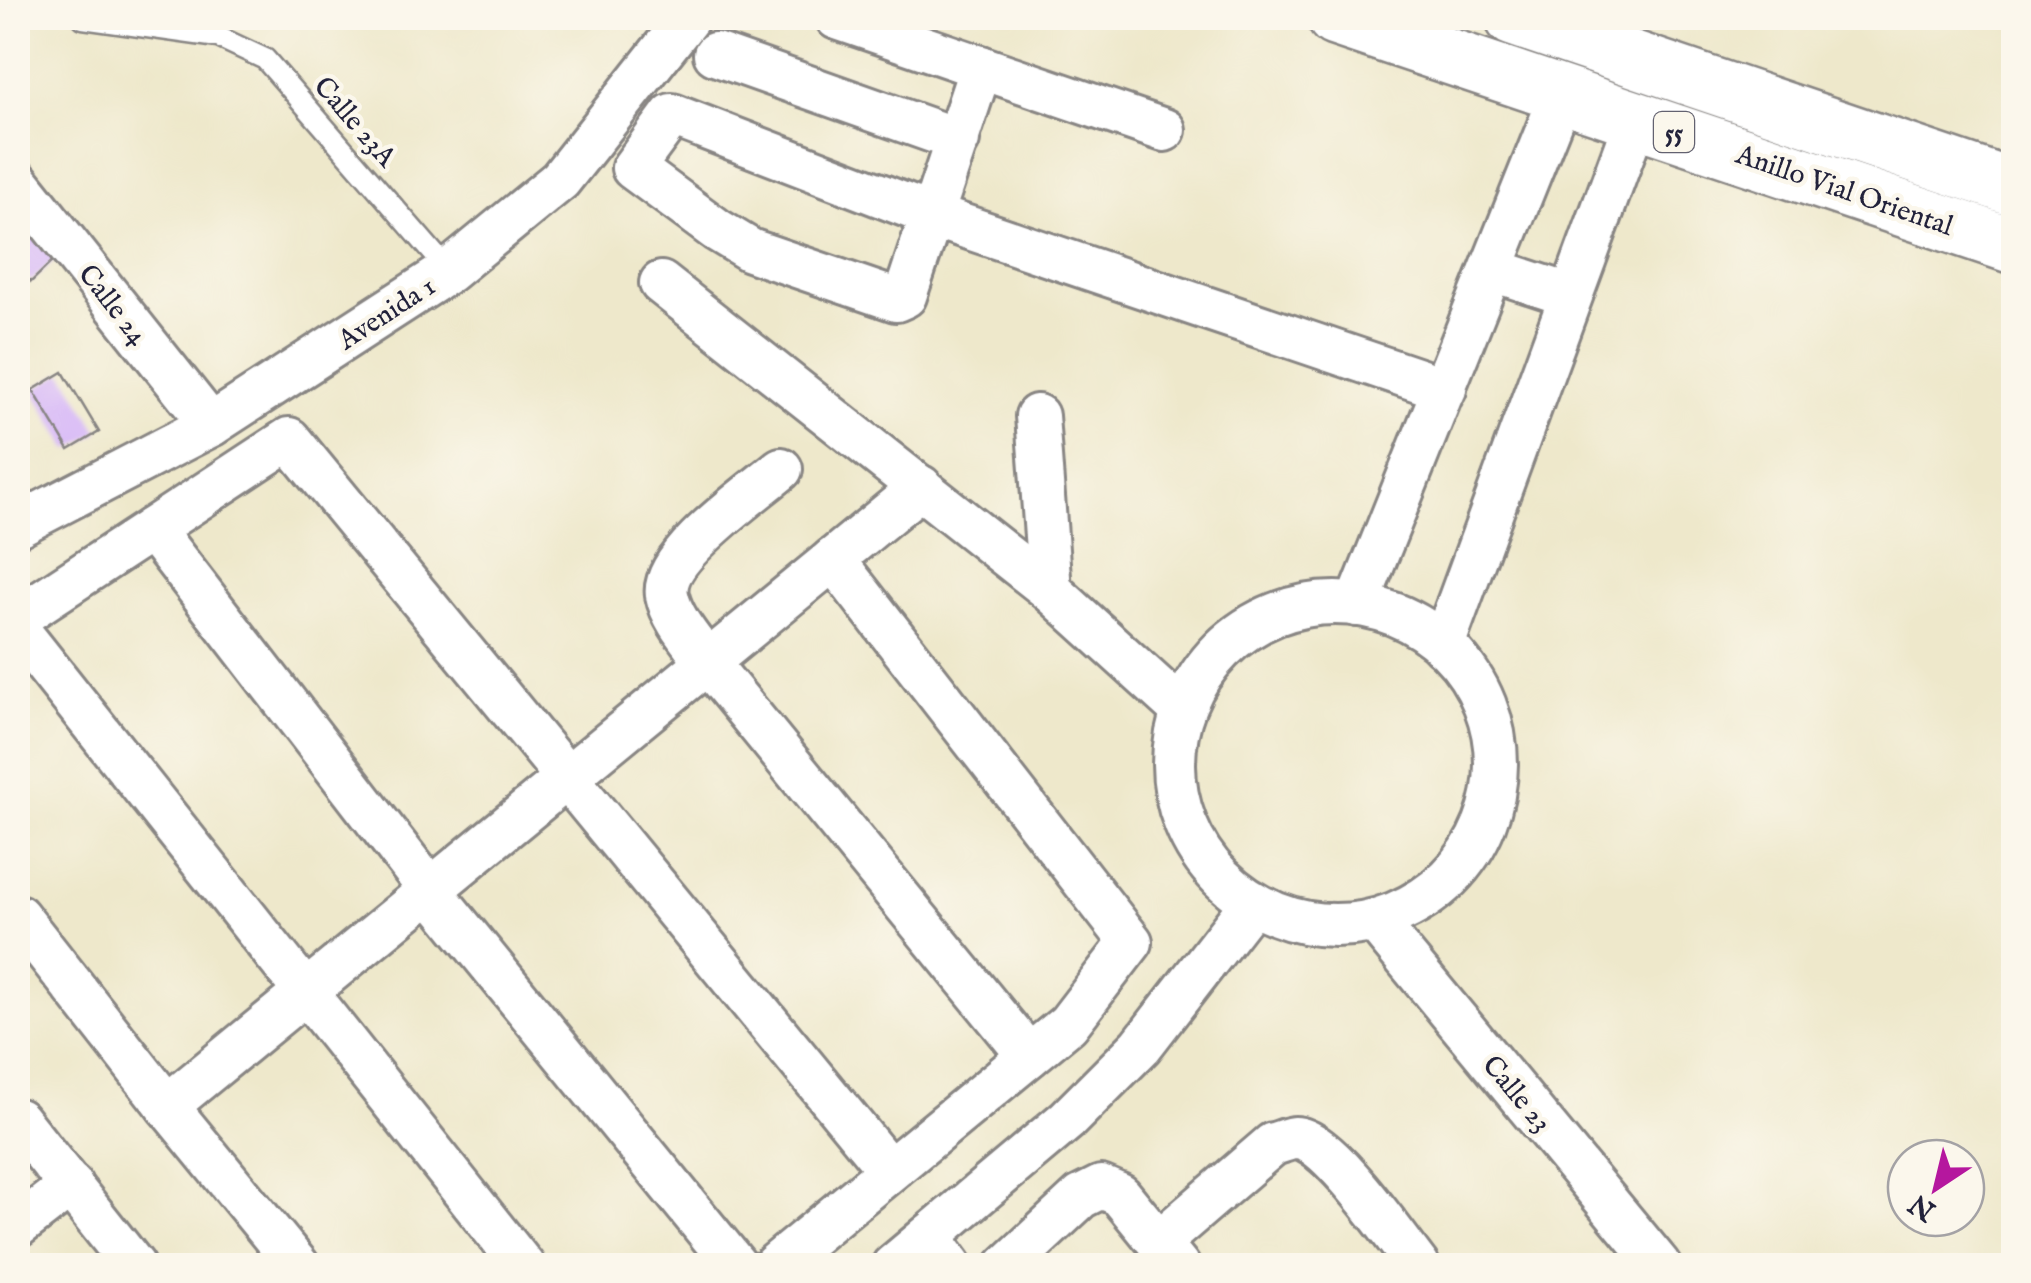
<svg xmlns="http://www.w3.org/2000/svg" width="2031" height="1283" viewBox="0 0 2031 1283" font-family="'IM FELL English',serif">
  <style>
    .building { fill: #d1aef9 }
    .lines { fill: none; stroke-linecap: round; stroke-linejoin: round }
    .service-casing { stroke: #888583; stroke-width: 25 }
    .minor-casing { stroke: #888583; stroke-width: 48 }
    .trunk-casing { stroke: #888583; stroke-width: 60 }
    .service { stroke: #fff; stroke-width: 20 }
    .minor { stroke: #fff; stroke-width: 42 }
    .trunk { stroke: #fff; stroke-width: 55 }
    .labels { text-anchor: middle; stroke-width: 9; stroke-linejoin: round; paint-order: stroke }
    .shield { fill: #fbf7ec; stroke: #636270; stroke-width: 2.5 }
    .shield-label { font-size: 25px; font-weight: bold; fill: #22223b }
    .street-label { font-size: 28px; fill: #22223b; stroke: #fbf7ec }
  </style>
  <rect width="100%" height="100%" fill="#fbf7ec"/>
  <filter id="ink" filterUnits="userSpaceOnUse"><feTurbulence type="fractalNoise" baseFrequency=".01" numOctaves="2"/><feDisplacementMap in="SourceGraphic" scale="20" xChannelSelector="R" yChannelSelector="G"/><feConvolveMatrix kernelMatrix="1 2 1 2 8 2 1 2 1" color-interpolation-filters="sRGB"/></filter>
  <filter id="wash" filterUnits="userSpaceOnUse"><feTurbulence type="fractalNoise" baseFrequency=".0048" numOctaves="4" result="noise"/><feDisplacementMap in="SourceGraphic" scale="40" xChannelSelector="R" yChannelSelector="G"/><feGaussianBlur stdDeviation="2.25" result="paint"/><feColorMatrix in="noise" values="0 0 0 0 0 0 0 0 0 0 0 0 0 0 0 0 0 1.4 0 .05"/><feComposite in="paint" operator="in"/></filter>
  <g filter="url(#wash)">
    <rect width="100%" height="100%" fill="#eee8cb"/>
    <g id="blocks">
      <!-- building -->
      <g class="building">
        <polygon points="33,220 63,251 31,282 18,269 18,235"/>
        <polygon points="63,372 99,432 69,450 33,390"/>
      </g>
    </g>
  </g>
  <g filter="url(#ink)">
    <use href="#blocks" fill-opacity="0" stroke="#888583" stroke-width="2.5"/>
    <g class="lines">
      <defs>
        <polyline id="service" points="83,18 218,37 265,59 449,271"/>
        <g id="minor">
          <polyline points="837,18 1164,130"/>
          <polyline points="715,54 958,140"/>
          <polyline points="981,67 905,296 896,300 750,250 717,230 633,168 672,115 934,216 1445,389"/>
          <polyline points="18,182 211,425"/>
          <polyline points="1493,270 1569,295"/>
          <polyline points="661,283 1050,590 1182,710"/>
          <polyline points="1037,416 1050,590"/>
          <path d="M781,469C753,493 660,557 667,595C672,620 693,642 707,662L1029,1056"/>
          <polyline points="18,525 211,425 449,271 560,180 688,18"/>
          <polyline points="152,529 430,890 736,1266"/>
          <circle cx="1335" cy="764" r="161"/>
          <polyline points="1357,605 1562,93"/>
          <polyline points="18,617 289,439 889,1170"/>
          <polyline points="18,630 523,1266"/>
          <polyline points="1443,645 1636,119"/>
          <polyline points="18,916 167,1106"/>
          <polyline points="1375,921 1660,1266"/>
          <polyline points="18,1120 134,1266"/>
          <polyline points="18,1226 71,1185"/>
          <polyline points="929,1236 951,1266"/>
          <path d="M1159,1242L1273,1144C1279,1143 1289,1138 1295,1138C1328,1138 1396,1238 1418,1266"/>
          <polyline points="298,1266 167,1106 921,487"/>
          <polyline points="774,1266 1068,1024 1131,942 833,559"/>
          <polyline points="893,1266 1067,1120 1141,1046 1252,903"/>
          <polyline points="1007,1266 1081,1197 1101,1187 1120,1195 1178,1266"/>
        </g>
        <g id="trunk">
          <polyline points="1335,18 2014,246"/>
          <polyline points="1513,18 2014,188"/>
        </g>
      </defs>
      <!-- service casing -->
      <use href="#service" class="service-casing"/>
      <!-- minor casing -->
      <use href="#minor" class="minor-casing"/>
      <!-- trunk casing -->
      <use href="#trunk" class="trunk-casing"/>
      <!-- service -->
      <use href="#service" class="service"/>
      <!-- minor -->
      <use href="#minor" class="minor"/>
      <!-- trunk -->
      <use href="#trunk" class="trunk"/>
    </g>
  </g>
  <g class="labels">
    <!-- shield labels -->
    <rect class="shield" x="1654" y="112" width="40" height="40" rx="8"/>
    <g class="shield-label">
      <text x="1674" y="141">55</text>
    </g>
    <!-- street labels -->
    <g class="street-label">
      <text transform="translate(356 121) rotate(49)" y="10">Calle 23A</text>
      <text transform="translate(1845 189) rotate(19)" y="10">Anillo Vial Oriental</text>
      <text transform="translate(114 304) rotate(52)" y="10">Calle 24</text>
      <text transform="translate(386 312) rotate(-33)" y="10">Avenida 1</text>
      <text transform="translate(1518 1093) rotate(50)" y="10">Calle 23</text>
    </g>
  </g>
  <!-- margin -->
  <rect width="2031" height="1283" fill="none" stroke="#fbf7ec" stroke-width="60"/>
  <!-- north arrow -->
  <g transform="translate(1936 1188) rotate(215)"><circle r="48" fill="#fbf7ec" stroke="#a4a2a5" stroke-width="2.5"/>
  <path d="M0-8L18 38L0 25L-18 38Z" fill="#b5179e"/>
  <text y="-15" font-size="28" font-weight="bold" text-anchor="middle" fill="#22223b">N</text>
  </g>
</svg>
